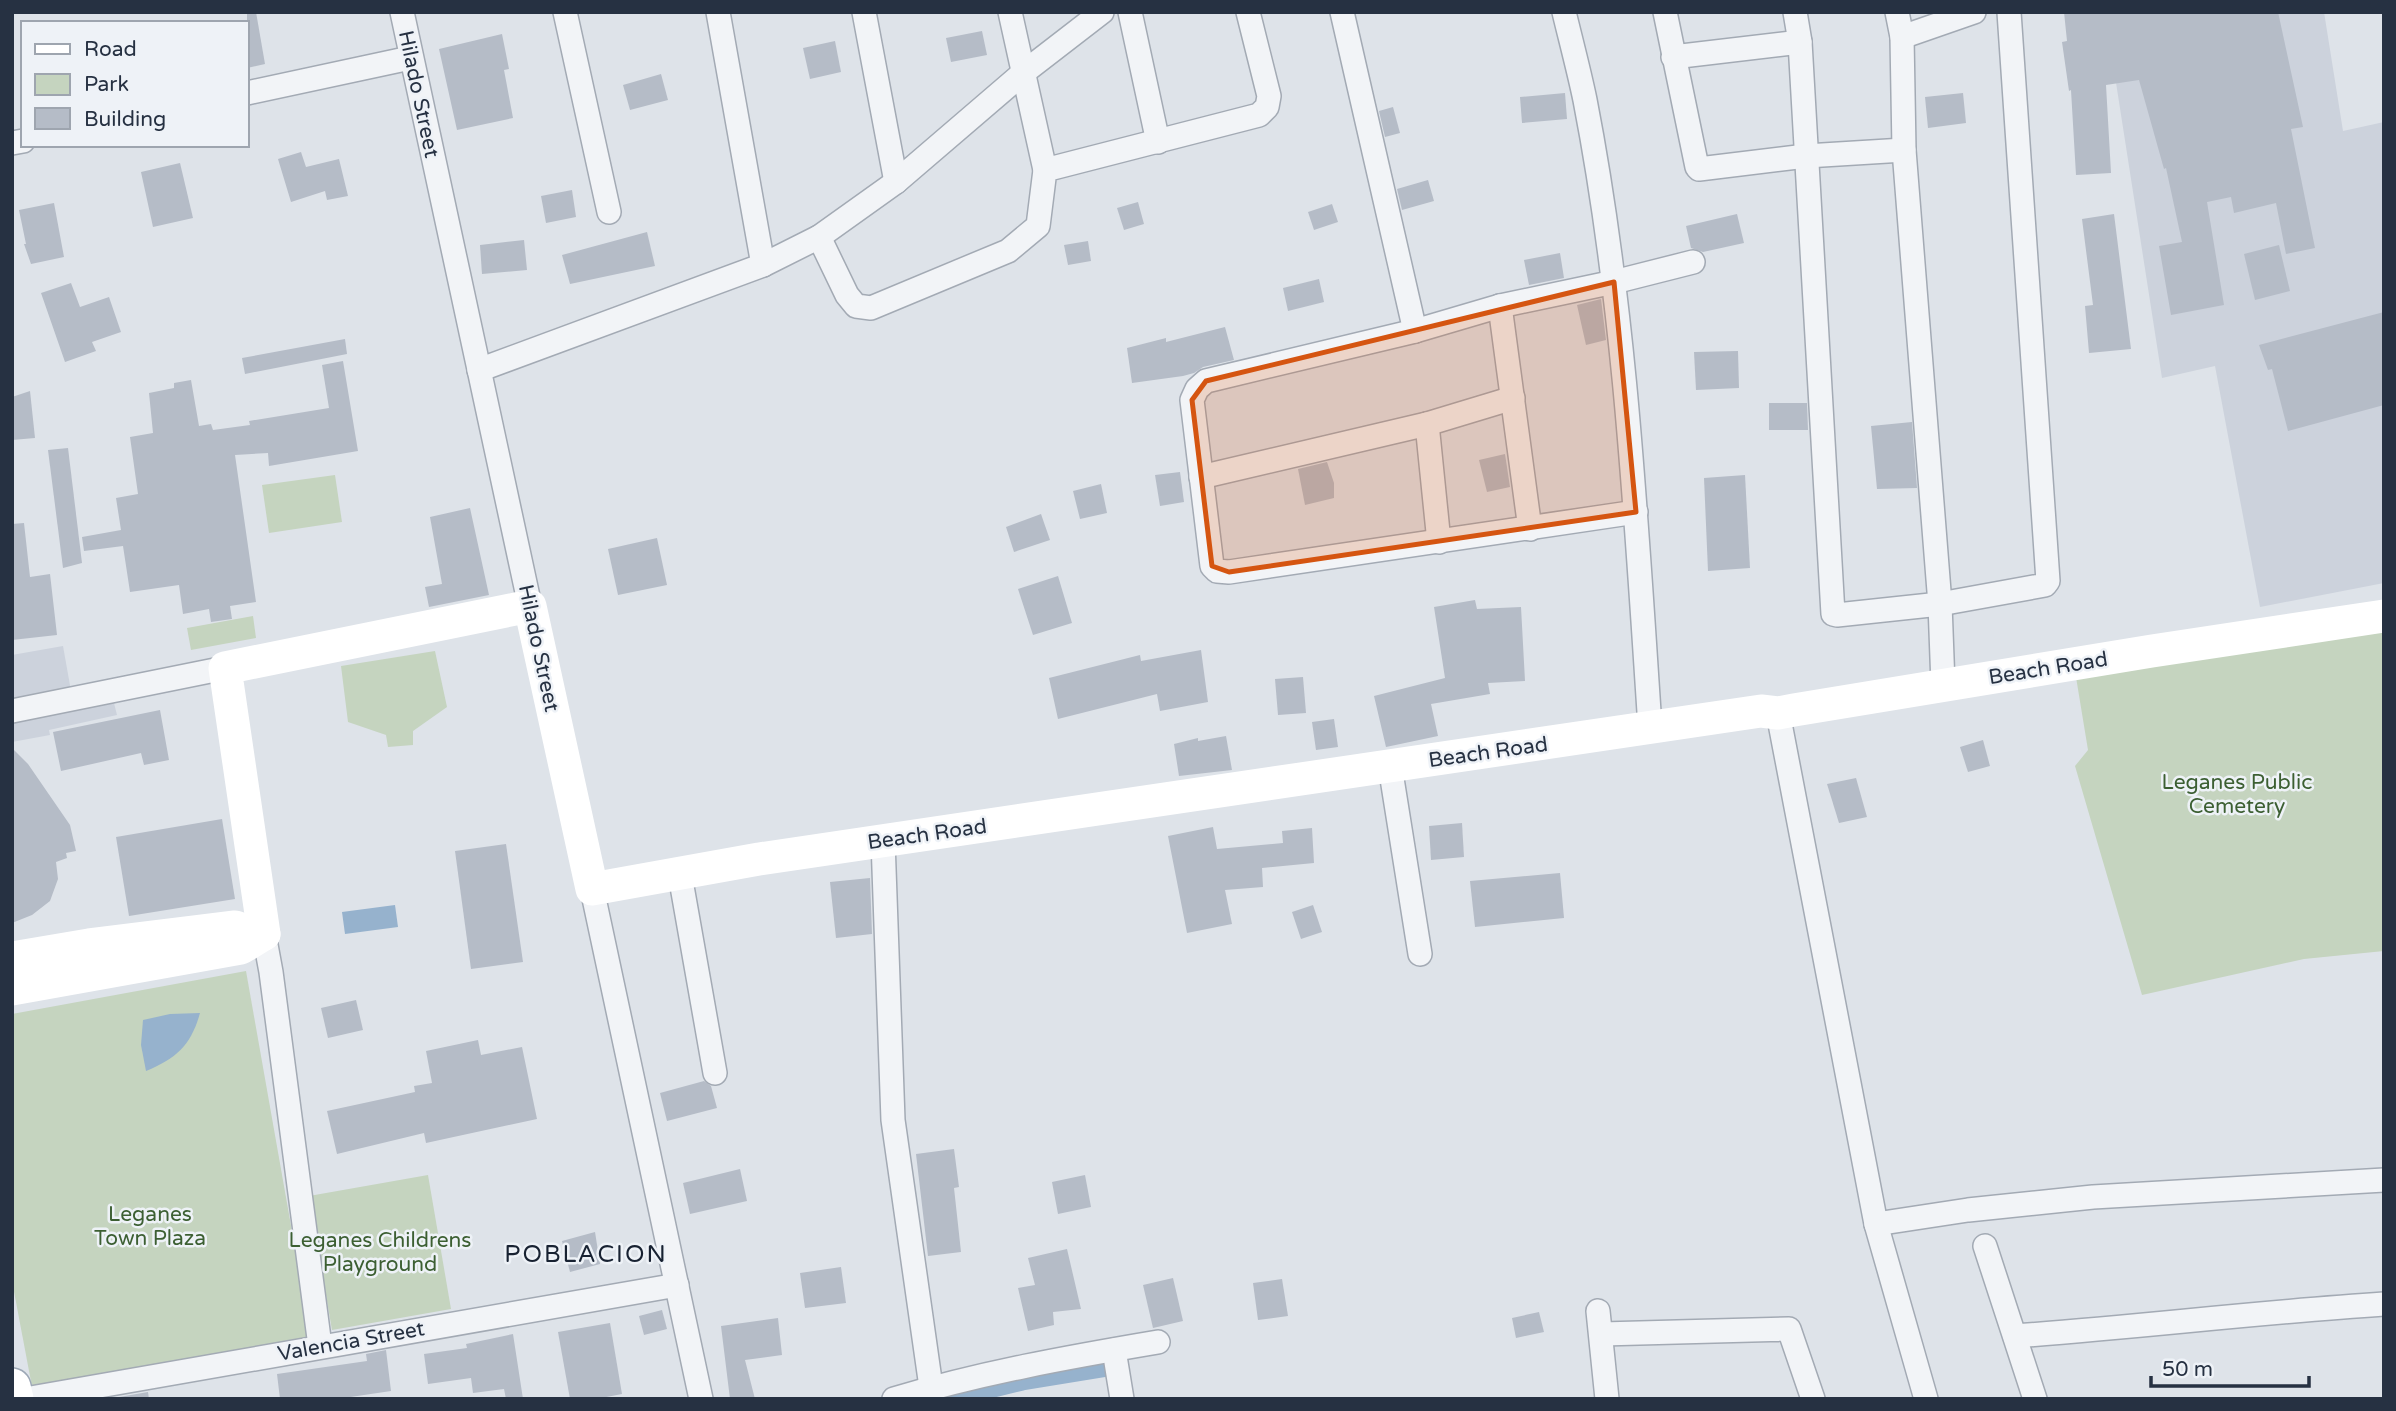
<svg xmlns="http://www.w3.org/2000/svg" width="2396" height="1411" viewBox="0 0 2396 1411" font-family="'Varela Round',sans-serif">
  <style>
    .built { fill: #ccd2dc }
    .green { fill: #c5d4bf }
    .water { fill: #96b2cd }
    .lines { fill: none; stroke-linecap: round; stroke-linejoin: round }
    .canal { stroke: #96b2cd; stroke-width: 23 }
    .building { fill: #b5bcc7 }
    .minor-casing { stroke: #a3aab4; stroke-width: 26 }
    .primary-casing { stroke: #9da8b6; stroke-width: 40 }
    .minor { stroke: #f2f4f7; stroke-width: 23 }
    .secondary { stroke: #fff; stroke-width: 33 }
    .primary { stroke: #fff; stroke-width: 37 }
    .marked { fill: #d55511; fill-opacity: 0.2; stroke: #d55511; stroke-width: 5; stroke-linejoin: round }
    .labels { text-anchor: middle; stroke-width: 5; stroke-linejoin: round; paint-order: stroke }
    .street-label { font-size: 21px; fill: #263142; stroke: #eef2f7 }
    .park-label { font-size: 21px; fill: #3c5f32; stroke: #eef2f7 }
    .quarter-label { font-size: 24px; letter-spacing: 2px; fill: #182232; stroke: #eef2f7 }
  </style>
  <rect width="100%" height="100%" fill="#dee3e9"/>
  <!-- built -->
  <g class="built">
    <polygon points="2105,12 2324,12 2343,131 2384,122 2384,583 2260,607 2215,366 2162,378"/>
    <polygon points="63,646 71,691 12,701 12,655"/>
    <polygon points="113,699 117,715 49,730 50,735 12,742 12,720"/>
  </g>
  <!-- green -->
  <g class="green">
    <polygon points="335,475 342,522 269,533 262,485"/>
    <polygon points="253,616 256,638 191,650 187,628"/>
    <polygon points="2384,627 2384,951 2304,959 2142,995 2075,766 2088,750 2074,665"/>
    <polygon points="435,651 447,707 413,731 413,745 388,747 386,735 348,722 341,666"/>
    <polygon points="246,971 311,1339 33,1392 12,1281 12,1014"/>
    <polygon points="428,1175 451,1309 332,1330 309,1196"/>
  </g>
  <!-- water -->
  <g class="water">
    <polygon points="395,905 398,927 345,934 342,912"/>
    <path d="M200,1013C191,1045 177,1058 146,1071L141,1045L143,1020L170,1014Z"/>
  </g>
  <g class="lines">
    <!-- canal -->
    <polyline class="canal" points="940,1399 1022,1379 1108,1365"/>
  </g>
  <!-- building -->
  <g class="building">
    <polygon points="247,12 256,12 265,64 247,68"/>
    <polygon points="2064,12 2278,12 2303,127 2291,129 2315,248 2286,254 2276,203 2234,213 2231,197 2207,202 2224,305 2171,315 2159,246 2182,242 2166,168 2164,169 2139,80 2106,85 2111,173 2076,175 2071,90 2069,91 2062,42 2067,41"/>
    <polygon points="982,31 987,55 951,62 946,38"/>
    <polygon points="502,34 509,69 504,70 513,118 457,130 439,49"/>
    <polygon points="835,41 841,72 810,79 803,48"/>
    <polygon points="661,74 668,100 630,110 623,85"/>
    <polygon points="1565,93 1567,119 1522,123 1520,97"/>
    <polygon points="1963,93 1966,123 1928,128 1925,97"/>
    <polygon points="1393,107 1400,133 1385,137 1379,111"/>
    <polygon points="301,152 306,167 339,159 348,196 327,200 325,191 291,202 278,159"/>
    <polygon points="180,163 193,218 153,227 141,172"/>
    <polygon points="1428,180 1434,201 1402,210 1397,189"/>
    <polygon points="572,190 576,217 546,223 541,196"/>
    <polygon points="1138,202 1144,224 1124,230 1117,208"/>
    <polygon points="54,203 64,257 31,264 24,244 26,244 19,210"/>
    <polygon points="1332,204 1338,222 1314,230 1308,212"/>
    <polygon points="1737,214 1744,243 1703,252 1691,248 1686,226"/>
    <polygon points="2114,214 2131,349 2089,353 2085,306 2093,305 2082,219"/>
    <polygon points="647,232 655,266 570,284 562,255"/>
    <polygon points="524,240 527,270 482,274 480,245"/>
    <polygon points="1088,241 1091,261 1068,265 1064,245"/>
    <polygon points="2279,245 2290,291 2255,300 2244,254"/>
    <polygon points="1560,253 1564,278 1529,285 1524,260"/>
    <polygon points="1319,279 1324,302 1288,311 1283,288"/>
    <polygon points="71,283 80,307 109,297 121,332 92,342 96,351 65,362 41,293"/>
    <polygon points="1601,299 1606,340 1586,345 1577,305"/>
    <polygon points="2384,312 2384,405 2288,431 2272,369 2268,370 2259,345"/>
    <polygon points="1225,327 1234,360 1203,367 1194,373 1183,376 1132,383 1127,348 1166,338 1166,342"/>
    <polygon points="345,339 347,354 245,374 242,358"/>
    <polygon points="1738,351 1739,388 1696,390 1694,352"/>
    <polygon points="343,361 358,451 269,466 268,453 235,455 256,602 230,606 232,619 211,622 209,609 183,614 179,585 130,592 123,546 84,551 82,537 121,530 116,498 138,494 130,437 153,433 149,393 174,388 174,383 191,380 199,426 211,424 213,430 250,425 249,421 329,408 322,365"/>
    <polygon points="30,391 35,438 12,440 12,397"/>
    <polygon points="1769,403 1807,403 1808,430 1769,430"/>
    <polygon points="1912,422 1917,488 1877,489 1871,426"/>
    <polygon points="68,448 82,563 63,568 48,450"/>
    <polygon points="1505,454 1510,487 1487,492 1479,460"/>
    <polygon points="1327,462 1334,483 1334,498 1305,505 1298,469"/>
    <polygon points="1180,472 1184,502 1160,506 1155,475"/>
    <polygon points="1745,475 1750,568 1708,571 1704,478"/>
    <polygon points="1101,484 1107,513 1080,519 1073,491"/>
    <polygon points="470,508 489,595 429,607 425,587 442,584 430,517"/>
    <polygon points="1041,514 1050,540 1014,552 1006,527"/>
    <polygon points="24,523 30,577 50,574 57,635 12,640 12,524"/>
    <polygon points="657,538 667,585 618,595 608,549"/>
    <polygon points="1058,576 1072,623 1033,635 1018,589"/>
    <polygon points="1475,600 1477,609 1521,607 1525,681 1488,683 1490,694 1431,704 1438,736 1386,747 1374,696 1445,678 1434,607"/>
    <polygon points="1201,650 1208,702 1160,711 1157,694 1058,719 1049,678 1140,655 1141,661"/>
    <polygon points="1303,677 1306,713 1278,715 1275,679"/>
    <polygon points="160,710 169,760 144,765 141,753 61,771 53,732"/>
    <polygon points="1334,719 1338,747 1316,750 1312,722"/>
    <polygon points="1226,736 1232,770 1179,776 1174,744 1198,738 1198,741"/>
    <polygon points="1983,740 1990,766 1968,772 1960,747"/>
    <polygon points="12,748 28,764 70,825 76,851 66,853 67,858 56,862 58,879 50,901 32,915 12,923"/>
    <polygon points="1856,778 1867,817 1839,823 1827,784"/>
    <polygon points="222,819 235,899 129,916 116,837"/>
    <polygon points="1462,823 1464,857 1431,860 1429,826"/>
    <polygon points="1213,827 1217,849 1283,843 1282,831 1312,828 1314,863 1262,868 1263,887 1225,890 1232,924 1187,933 1168,836"/>
    <polygon points="506,844 523,962 471,969 455,851"/>
    <polygon points="1560,873 1564,918 1475,927 1470,881"/>
    <polygon points="870,878 872,934 836,938 830,882"/>
    <polygon points="1313,905 1322,932 1301,939 1292,912"/>
    <polygon points="356,1000 363,1030 328,1038 321,1008"/>
    <polygon points="478,1040 481,1055 522,1047 537,1119 426,1143 424,1133 337,1154 327,1111 415,1092 414,1086 432,1083 426,1051"/>
    <polygon points="704,1081 711,1086 717,1108 667,1121 660,1093"/>
    <polygon points="954,1149 959,1187 954,1188 961,1252 928,1256 916,1154"/>
    <polygon points="740,1169 747,1201 690,1214 683,1183"/>
    <polygon points="1085,1175 1091,1207 1058,1214 1052,1182"/>
    <polygon points="595,1232 600,1264 570,1272 562,1241"/>
    <polygon points="1067,1249 1081,1309 1053,1312 1054,1325 1028,1331 1018,1288 1035,1285 1028,1258"/>
    <polygon points="841,1267 846,1303 805,1308 800,1273"/>
    <polygon points="1173,1278 1183,1321 1153,1328 1143,1285"/>
    <polygon points="1282,1279 1288,1316 1258,1320 1253,1283"/>
    <polygon points="662,1310 667,1329 644,1335 639,1316"/>
    <polygon points="1539,1312 1544,1332 1516,1338 1512,1318"/>
    <polygon points="778,1318 782,1355 745,1360 755,1399 730,1399 721,1326"/>
    <polygon points="610,1323 622,1394 596,1399 570,1399 558,1332"/>
    <polygon points="513,1334 523,1399 506,1399 504,1389 473,1393 471,1378 428,1384 424,1354 467,1348 466,1344"/>
    <polygon points="386,1350 391,1391 337,1399 280,1399 277,1374 367,1361 366,1354"/>
    <polygon points="148,1392 149,1399 108,1399"/>
  </g>
  <g class="lines">
    <defs>
      <g id="minor">
        <polyline points="402,12 530,606"/>
        <polyline points="565,12 609,212"/>
        <polyline points="718,12 763,265"/>
        <polyline points="864,12 896,182"/>
        <polyline points="1010,12 1045,170"/>
        <polyline points="1130,12 1158,142"/>
        <polyline points="1342,12 1415,331"/>
        <path d="M1564,12C1571,41 1579,71 1585,100C1625,306 1636,518 1650,727"/>
        <polyline points="1665,12 1697,167 1699,169 1806,156 1904,150"/>
        <polyline points="1795,12 1800,42 1833,614 1837,615 1940,604 2045,585 2048,581 2009,12"/>
        <polyline points="1897,12 1902,37 1904,150 1940,604 1943,685"/>
        <polyline points="1902,37 1974,12"/>
        <polyline points="1673,57 1800,42"/>
        <polyline points="247,93 410,58"/>
        <polyline points="12,143 23,141"/>
        <polyline points="819,237 847,295 856,306 871,308 1008,251 1038,226 1045,170 1259,115 1267,107 1269,96 1248,12"/>
        <polyline points="1500,306 1530,529"/>
        <polyline points="479,370 763,265 819,237 896,182 1023,73 1102,12"/>
        <polyline points="1427,424 1439,542"/>
        <polyline points="1201,477 1427,424 1513,398"/>
        <polyline points="1636,512 1229,572 1217,571 1212,566 1192,400 1197,389 1206,381 1415,331 1500,306 1614,282 1693,262"/>
        <polyline points="12,711 225,668"/>
        <polyline points="1778,713 1876,1224 1926,1399"/>
        <polyline points="1390,766 1420,954"/>
        <polyline points="883,841 893,1120 931,1387"/>
        <polyline points="680,875 715,1073"/>
        <polyline points="592,889 701,1399"/>
        <polyline points="264,934 271,972 320,1346"/>
        <polyline points="1876,1224 1968,1210 2093,1197 2384,1180"/>
        <polyline points="1985,1246 2035,1399"/>
        <polyline points="1598,1311 1607,1399"/>
        <polyline points="1602,1334 1789,1329 1813,1399"/>
        <path d="M2015,1336C2138,1327 2260,1312 2384,1304"/>
        <polyline points="1114,1350 1122,1399"/>
        <polyline points="25,1399 677,1285"/>
        <path d="M894,1399C980,1373 1069,1357 1158,1342"/>
      </g>
      <polyline id="primary" points="12,1387 15,1399"/>
    </defs>
    <!-- minor casing -->
    <use href="#minor" class="minor-casing"/>
    <!-- primary casing -->
    <use href="#primary" class="primary-casing"/>
    <!-- minor -->
    <use href="#minor" class="minor"/>
    <!-- secondary -->
    <g class="secondary">
      <polyline points="264,934 225,668 530,606 592,889 759,859 1761,711 1778,713 1794,710 2152,651 2384,616"/>
      <polyline points="12,958 89,945 235,927 241,929"/>
      <polyline points="12,989 241,948 264,934"/>
    </g>
    <!-- primary -->
    <use href="#primary" class="primary"/>
  </g>
  <!-- marked area -->
  <path class="marked" d="M1614,282L1636,512L1229,572L1212,566L1192,400L1206,381Z"/>
  <g class="labels">
    <!-- street labels -->
    <g class="street-label">
      <text transform="translate(419 94) rotate(78)" y="7">Hilado Street</text>
      <text transform="translate(539 648) rotate(78)" y="7">Hilado Street</text>
      <text transform="translate(2048 668) rotate(-9)" y="7">Beach Road</text>
      <text transform="translate(1488 752) rotate(-8)" y="7">Beach Road</text>
      <text transform="translate(927 834) rotate(-8)" y="7">Beach Road</text>
      <text transform="translate(351 1341) rotate(-10)" y="7">Valencia Street</text>
    </g>
    <!-- park labels -->
    <g class="park-label">
      <text x="2237" y="789">Leganes Public<tspan x="2237" dy="24">Cemetery</tspan></text>
      <text x="150" y="1221">Leganes<tspan x="150" dy="24">Town Plaza</tspan></text>
      <text x="380" y="1247">Leganes Childrens<tspan x="380" dy="24">Playground</tspan></text>
    </g>
    <!-- quarter labels -->
    <g class="quarter-label">
      <text x="586" y="1262">POBLACION</text>
    </g>
  </g>
  <!-- border -->
  <rect width="2396" height="1411" fill="none" stroke="#263142" stroke-width="28"/>
  <!-- legend -->
  <rect x="21" y="21" width="228" height="126" fill="#eef2f7" stroke="#9ea5af" stroke-width="2"/>
  <rect x="35" y="44" width="35" height="10" fill="#ffffff" stroke="#9ea5af" stroke-width="2"/>
  <text x="84" y="56" font-size="21" fill="#263142">Road</text>
  <rect x="35" y="74" width="35" height="21" fill="#c5d4bf" stroke="#9ea5af" stroke-width="2"/>
  <text x="84" y="91" font-size="21" fill="#263142">Park</text>
  <rect x="35" y="108" width="35" height="21" fill="#b5bcc7" stroke="#9ea5af" stroke-width="2"/>
  <text x="84" y="126" font-size="21" fill="#263142">Building</text>
  <!-- scale -->
  <path d="M2151 1376v10h158v-10" fill="none" stroke="#263142" stroke-width="3.5"/>
  <text x="2162" y="1376" font-size="21" fill="#263142" stroke="#eef2f7" stroke-width="5" paint-order="stroke">50 m</text>
</svg>
